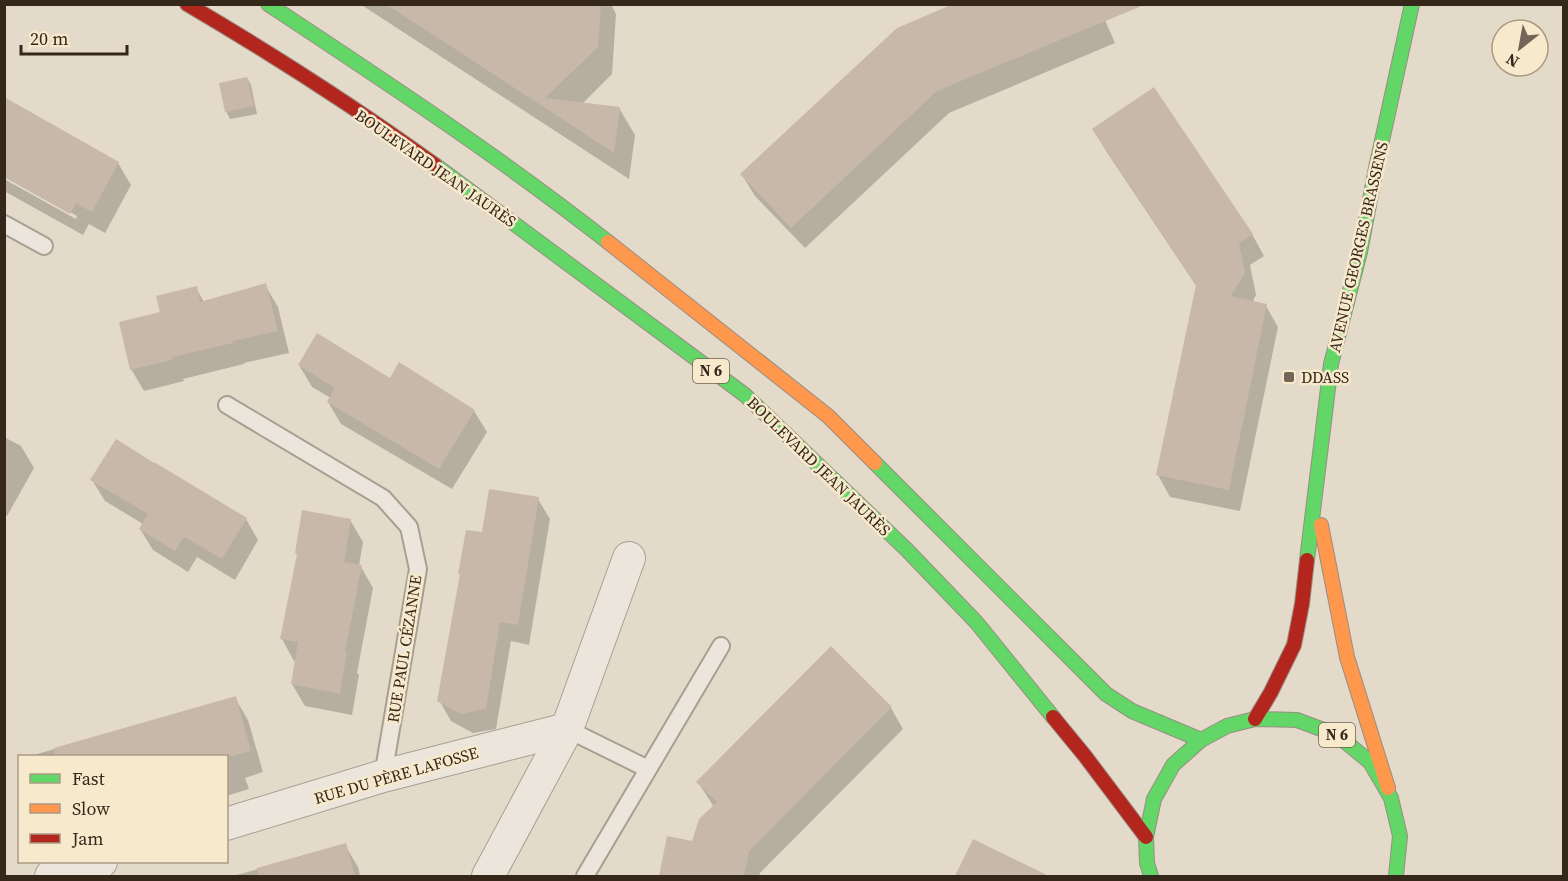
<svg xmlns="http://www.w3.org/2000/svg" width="1568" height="881" viewBox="0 0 1568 881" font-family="'Source Serif 4',serif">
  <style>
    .shadow { fill: #0003 }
    .building { fill: #c8b8aa }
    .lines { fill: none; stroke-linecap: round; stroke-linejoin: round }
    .lane-casing { stroke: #a89f93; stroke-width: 20 }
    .street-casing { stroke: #a89f93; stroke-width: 34 }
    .fast-casing { stroke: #988e83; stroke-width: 16 }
    .slow-casing { stroke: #988e83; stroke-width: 16 }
    .jam-casing { stroke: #988e83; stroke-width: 16 }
    .lane { stroke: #ebe5db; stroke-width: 16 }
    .street { stroke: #ebe5db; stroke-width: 32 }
    .fast { stroke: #63d668; stroke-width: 14 }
    .slow { stroke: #ff974d; stroke-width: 14 }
    .jam { stroke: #b3261e; stroke-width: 14 }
    .poi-dot { fill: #736658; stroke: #f7e9cc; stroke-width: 2 }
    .labels { text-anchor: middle; stroke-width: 5; stroke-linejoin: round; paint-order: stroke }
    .shield { fill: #f7e9cc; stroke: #706150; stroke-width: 1.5 }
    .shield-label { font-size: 15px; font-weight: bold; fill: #36271b }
    .street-label { font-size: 16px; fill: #36271b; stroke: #f7e9cc }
    .poi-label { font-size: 16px; fill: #36271b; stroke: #f7e9cc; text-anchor: start }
  </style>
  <rect width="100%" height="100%" fill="#e4dac9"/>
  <!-- shadow -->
  <g class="shadow">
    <polygon points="360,4 611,4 616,14 612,74 582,104 619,108 635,135 629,179"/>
    <polygon points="957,4 1098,4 1115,43 949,113 805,248 755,196 742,175"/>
    <polygon points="247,78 251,85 257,114 230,119 226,111"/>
    <polygon points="1094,130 1252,234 1264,256 1250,265 1256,295 1252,303 1266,306 1278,327 1240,511 1170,497 1158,475 1197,287 1106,151"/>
    <polygon points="118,163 131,185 105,233 89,224 83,235 4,191 4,179 76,219 77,216 4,175"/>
    <polygon points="265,285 278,307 289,353 244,363 244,364 183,379 184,381 144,391 131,369 162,313 196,288 204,302"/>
    <polygon points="299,365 390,380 474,411 487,432 452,489 341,424 328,402 331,398 312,387"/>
    <polygon points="4,437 21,446 34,468 7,516 4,515"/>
    <polygon points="92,480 246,519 258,540 235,580 197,557 188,572 153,550 140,529 143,524 105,501"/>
    <polygon points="538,499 550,519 529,645 511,641 496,729 473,733 451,721 439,700 461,577 460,574 483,534"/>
    <polygon points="350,520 363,542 359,566 361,567 373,588 357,673 359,675 352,715 305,706 292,684 296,661 294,661 282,639 298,556 296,553"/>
    <polygon points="831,649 891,708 903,729 760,873 759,876 660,876 668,837 693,842 714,807 698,782"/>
    <polygon points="235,698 248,720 263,772 245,778 249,789 226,796 226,756 30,756"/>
    <polygon points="974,841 1045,876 957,876"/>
    <polygon points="345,845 358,867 360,876 233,876"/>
  </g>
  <!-- building -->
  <g class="building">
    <polygon points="386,4 601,4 598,47 545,98 620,107 614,153"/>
    <polygon points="953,4 1144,5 937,91 791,228 740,174 897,28"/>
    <polygon points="247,77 254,106 225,112 219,83"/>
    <polygon points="1154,87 1253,234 1239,243 1245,273 1231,296 1267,304 1229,490 1156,475 1196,285 1092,129"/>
    <polygon points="4,97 119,162 92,212 76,203 70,214 4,177"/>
    <polygon points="266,283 278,331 233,341 233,343 172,357 172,360 130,370 119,322 160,312 156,296 197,286 200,302"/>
    <polygon points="317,333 390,378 399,362 475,410 439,469 327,402 335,388 298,365"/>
    <polygon points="116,439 154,463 154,462 247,518 222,559 184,537 175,551 139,529 148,514 90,480"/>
    <polygon points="489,489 539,497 518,625 500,622 486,709 461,714 437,701 460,574 458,574 466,530 482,532"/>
    <polygon points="302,510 351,519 344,562 362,565 345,652 347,652 340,694 291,684 298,642 280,639 297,554 295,553"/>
    <polygon points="831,646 892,707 749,851 744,876 659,876 667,836 692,841 699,819 717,802 696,782"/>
    <polygon points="236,696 251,751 232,756 55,756 54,748"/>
    <polygon points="973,839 1049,876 955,876"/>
    <polygon points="346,843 355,876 259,876 257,868"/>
  </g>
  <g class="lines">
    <defs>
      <g id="lane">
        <polyline points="4,224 44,246"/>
        <polyline points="227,405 383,498 409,527 418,569 383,776"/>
        <polyline points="567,729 648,769"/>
        <polyline points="585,876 721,646"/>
      </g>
      <g id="street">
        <polyline points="226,824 383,776 567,729"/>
        <polyline points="51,876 101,862"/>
        <polyline points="488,876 567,729 629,558"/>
      </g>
      <g id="fast">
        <path d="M268,4C383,80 500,157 608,242"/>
        <polyline points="435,165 745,395 907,550 977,623 1053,717"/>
        <polyline points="875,463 1106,694 1132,711 1201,740"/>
        <polyline points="1307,560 1331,364 1360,252 1376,168 1412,4"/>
        <polyline points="1151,876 1147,863 1146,837 1154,799 1173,765 1201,740 1227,726 1255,719 1297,720 1337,735 1370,762 1391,798 1400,836 1396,876"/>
      </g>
      <g id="slow">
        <polyline points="608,242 828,416 875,463"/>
        <polyline points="1321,525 1347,657 1388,788"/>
      </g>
      <g id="jam">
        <path d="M187,4C272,54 355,107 435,165"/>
        <polyline points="1053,717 1085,756 1146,837"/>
        <polyline points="1255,719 1271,692 1294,645 1302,604 1307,560"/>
      </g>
    </defs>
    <!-- lane casing -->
    <use href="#lane" class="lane-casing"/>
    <!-- street casing -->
    <use href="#street" class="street-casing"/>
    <!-- fast casing -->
    <use href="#fast" class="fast-casing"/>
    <!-- slow casing -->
    <use href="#slow" class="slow-casing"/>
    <!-- jam casing -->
    <use href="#jam" class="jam-casing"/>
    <!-- lane -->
    <use href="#lane" class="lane"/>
    <!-- street -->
    <use href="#street" class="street"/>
    <!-- fast -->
    <use href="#fast" class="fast"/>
    <!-- slow -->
    <use href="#slow" class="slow"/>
    <!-- jam -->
    <use href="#jam" class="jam"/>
  </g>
  <!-- markers -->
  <rect class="poi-dot" x="1283" y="371" width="12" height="12" rx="3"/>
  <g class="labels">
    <!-- shield labels -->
    <g class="shield">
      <rect x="693" y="359" width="36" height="24" rx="4.5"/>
      <rect x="1319" y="723" width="36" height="24" rx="4.5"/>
    </g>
    <g class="shield-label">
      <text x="711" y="376">N 6</text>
      <text x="1337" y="740">N 6</text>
    </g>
    <!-- street labels -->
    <g class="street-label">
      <text transform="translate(436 168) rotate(35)" y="6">BOULEVARD JEAN JAURÈS</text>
      <text transform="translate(1358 247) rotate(-77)" y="6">AVENUE GEORGES BRASSENS</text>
      <text transform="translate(819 466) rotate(44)" y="6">BOULEVARD JEAN JAURÈS</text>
      <text transform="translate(404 649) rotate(-81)" y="6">RUE PAUL CÉZANNE</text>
      <text transform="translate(396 775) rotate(-16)" y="6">RUE DU PÈRE LAFOSSE</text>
    </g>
    <!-- poi labels -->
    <g class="poi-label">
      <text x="1301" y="383">DDASS</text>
    </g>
  </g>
  <!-- border -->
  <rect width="1568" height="881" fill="none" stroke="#36271b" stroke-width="12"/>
  <!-- legend -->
  <rect x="18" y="755" width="210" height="108" fill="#f7e9cc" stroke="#aa9b85" stroke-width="1.5"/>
  <rect x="30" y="774" width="30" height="9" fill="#63d668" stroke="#aa9b85" stroke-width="1.5"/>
  <text x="72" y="785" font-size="18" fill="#36271b">Fast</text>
  <rect x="30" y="804" width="30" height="9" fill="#ff974d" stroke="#aa9b85" stroke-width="1.5"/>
  <text x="72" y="815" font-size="18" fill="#36271b">Slow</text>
  <rect x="30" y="834" width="30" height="9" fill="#b3261e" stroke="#aa9b85" stroke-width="1.5"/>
  <text x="72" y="845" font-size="18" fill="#36271b">Jam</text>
  <!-- north arrow -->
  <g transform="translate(1520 48) rotate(211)"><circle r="28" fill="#f7e9cc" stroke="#aa9b85" stroke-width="1.5"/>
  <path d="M0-4.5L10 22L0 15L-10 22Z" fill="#736658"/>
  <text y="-9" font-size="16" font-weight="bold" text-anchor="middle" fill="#36271b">N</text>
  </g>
  <!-- scale -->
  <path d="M21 45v9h106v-9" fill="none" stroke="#36271b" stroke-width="3"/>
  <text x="30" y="45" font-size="18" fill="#36271b" stroke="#f7e9cc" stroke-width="4.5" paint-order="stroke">20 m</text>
</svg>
